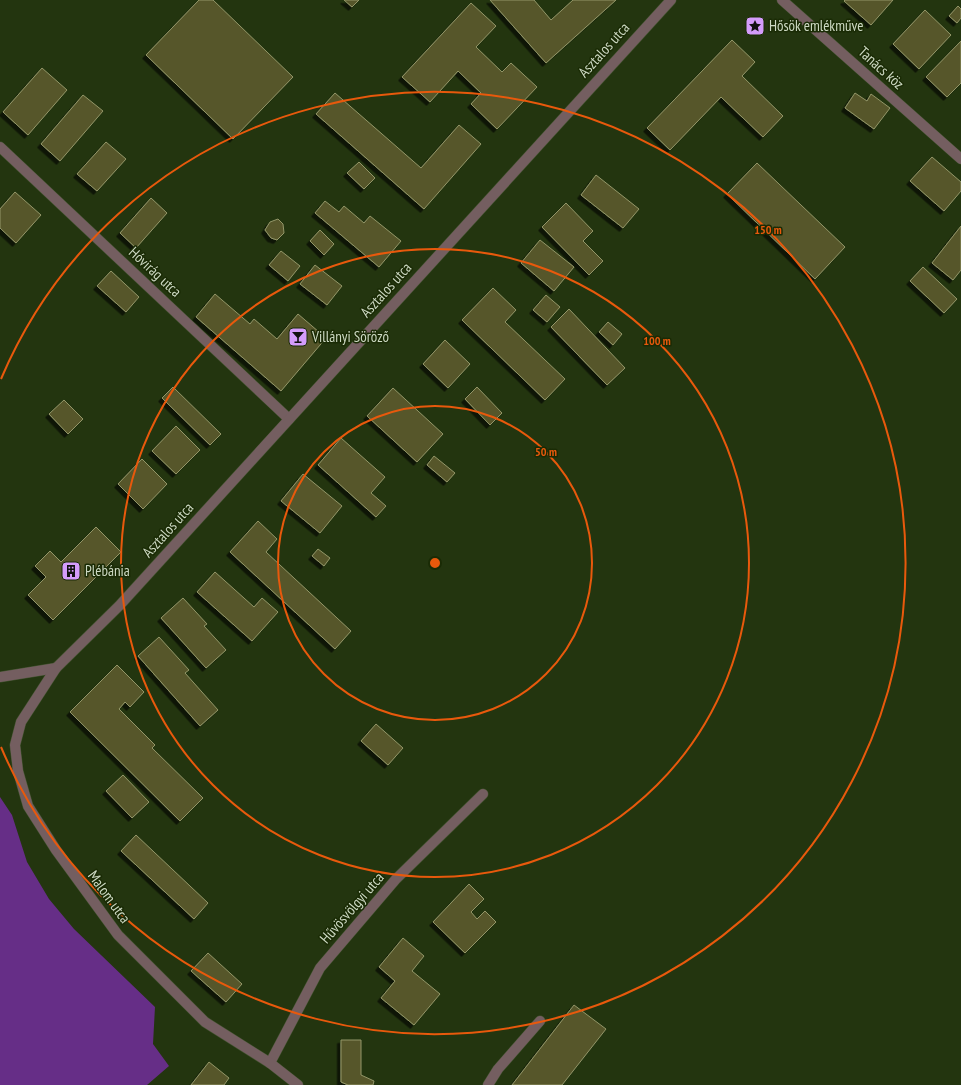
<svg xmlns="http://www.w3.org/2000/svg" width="961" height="1085" viewBox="0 0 961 1085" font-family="'PT Sans Narrow',sans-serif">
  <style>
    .green { fill: #662e87 }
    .building { fill: #56572b; stroke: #939668; filter: url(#shadow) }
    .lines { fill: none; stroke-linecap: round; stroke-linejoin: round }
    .minor-casing { stroke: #42532f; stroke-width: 11 }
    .minor { stroke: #745e60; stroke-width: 10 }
    .ring { fill: none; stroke: #e8590c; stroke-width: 2 }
    .labels { text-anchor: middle; stroke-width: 3; stroke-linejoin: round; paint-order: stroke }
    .poi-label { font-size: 15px; fill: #cdd9c3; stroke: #1a2b05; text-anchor: start }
    .street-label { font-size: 15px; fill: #cdd9c3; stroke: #1a2b05 }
    .centre { fill: #e8590c; stroke: #1a2b05; stroke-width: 2 }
    .ring-label { font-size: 12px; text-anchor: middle; font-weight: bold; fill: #e8590c; stroke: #1a2b05; stroke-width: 3; stroke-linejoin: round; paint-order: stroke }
  </style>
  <defs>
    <filter id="shadow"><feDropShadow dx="-3.5" dy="3.5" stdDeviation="0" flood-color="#0009"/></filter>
  </defs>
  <rect width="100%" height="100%" fill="#23350f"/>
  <!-- green -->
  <polygon class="green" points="0,797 12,815 27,862 49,899 74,929 155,1007 153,1044 169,1066 147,1085 0,1085"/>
  <!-- building -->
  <g class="building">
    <polygon points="199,0 213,0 293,77 233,139 146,55"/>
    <polygon points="344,0 359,0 352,7"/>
    <polygon points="490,0 534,0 551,20 573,0 616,0 546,63"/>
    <polygon points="845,0 893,0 871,25 844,1"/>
    <polygon points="471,3 496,26 476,47 502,72 511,63 537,87 497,129 471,104 481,93 458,71 430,102 402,77"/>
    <polygon points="958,6 961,9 961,18 957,23 949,16"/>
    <polygon points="925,10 951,35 919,69 893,44"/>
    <polygon points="732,40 755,62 742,76 783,116 763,137 721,97 670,150 647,128"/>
    <polygon points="961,41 961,83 947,97 926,77"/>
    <polygon points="42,68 67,90 28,135 3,112"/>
    <polygon points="335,93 421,168 459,125 481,144 424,209 316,114"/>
    <polygon points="855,93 867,101 871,94 890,108 874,129 845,108"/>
    <polygon points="83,95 103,111 60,161 41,144"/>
    <polygon points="106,142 126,159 97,191 77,174"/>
    <polygon points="932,157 961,182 961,191 944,211 910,181"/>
    <polygon points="359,162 375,178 364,189 347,173"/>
    <polygon points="757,163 845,247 815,279 727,194"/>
    <polygon points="596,175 639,209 623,228 581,195"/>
    <polygon points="15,192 41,215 16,243 0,228 0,209"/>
    <polygon points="151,198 167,213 136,248 120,233"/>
    <polygon points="325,201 339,212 344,206 364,223 370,216 401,241 379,267 315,213"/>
    <polygon points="566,203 593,231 583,241 603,261 589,275 542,227"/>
    <polygon points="278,219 283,224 284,233 277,240 271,238 265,230 270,222"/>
    <polygon points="961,226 961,270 953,280 932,263"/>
    <polygon points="320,230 334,244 324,255 310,241"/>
    <polygon points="540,240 574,267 554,291 521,263"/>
    <polygon points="281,251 300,266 288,281 269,265"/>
    <polygon points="315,265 342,286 327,305 300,284"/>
    <polygon points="923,267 957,299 944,313 910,281"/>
    <polygon points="111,271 139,297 126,312 97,286"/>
    <polygon points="493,288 516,310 505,322 565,379 545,400 462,320"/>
    <polygon points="215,294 250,324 254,319 277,339 298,314 326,338 281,391 196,317"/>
    <polygon points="546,295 560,307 547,322 533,310"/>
    <polygon points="569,309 625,368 607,385 551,327"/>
    <polygon points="608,322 622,334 613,345 599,332"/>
    <polygon points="445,340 470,364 448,388 423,364"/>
    <polygon points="173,387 221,434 210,445 162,398"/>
    <polygon points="477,387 502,413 490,425 465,399"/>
    <polygon points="393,388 443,434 417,462 367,416"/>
    <polygon points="64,400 83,419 68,434 49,414"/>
    <polygon points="176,426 200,450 176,474 152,451"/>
    <polygon points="341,438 385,477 371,493 386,506 376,517 318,465"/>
    <polygon points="434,456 455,473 447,482 427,465"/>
    <polygon points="142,459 167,484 143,509 118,484"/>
    <polygon points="303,474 342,506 320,533 281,501"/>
    <polygon points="258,521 277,539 266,552 351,631 335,649 230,552"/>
    <polygon points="96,527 121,552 53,620 28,595 46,577 35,566 50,551 61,562"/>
    <polygon points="318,549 330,558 324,566 312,556"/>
    <polygon points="215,572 254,607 262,598 278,612 252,641 197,592"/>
    <polygon points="183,598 207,624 204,626 226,650 206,668 161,618"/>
    <polygon points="159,637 189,670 185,673 218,710 200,726 138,656"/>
    <polygon points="117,665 144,692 130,707 125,702 119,709 155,745 152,748 203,798 180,821 70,712"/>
    <polygon points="376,724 403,748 388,765 361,741"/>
    <polygon points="123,775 149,802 132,818 106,791"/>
    <polygon points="136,835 208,903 194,919 121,851"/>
    <polygon points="469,884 484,899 471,912 477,919 485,911 496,922 465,953 433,922"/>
    <polygon points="403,938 424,956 412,971 440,994 414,1025 381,998 395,981 379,967"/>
    <polygon points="208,953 242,984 226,1002 191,971"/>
    <polygon points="574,1005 606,1029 562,1085 512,1085"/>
    <polygon points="341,1040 361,1040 361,1075 374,1081 373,1085 348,1085 341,1082"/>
    <polygon points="209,1062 229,1078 224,1085 191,1085"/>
  </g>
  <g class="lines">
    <defs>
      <g id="minor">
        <polyline points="782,0 961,159"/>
        <polyline points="0,147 289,419"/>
        <polyline points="0,677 56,668"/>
        <polyline points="270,1063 320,968 396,879 483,794"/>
        <polyline points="298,1085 270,1063 205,1022 118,935 56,850 28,806 18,771 15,745 21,722 56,668 119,606 671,0"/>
        <polyline points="488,1085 498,1069 540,1021"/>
      </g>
    </defs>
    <!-- minor casing -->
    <use href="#minor" class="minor-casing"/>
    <!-- minor -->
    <use href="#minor" class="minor"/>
  </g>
  <!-- distance rings -->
  <g class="ring">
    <circle cx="435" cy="563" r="157"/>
    <circle cx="435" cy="563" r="314"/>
    <path d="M1 379A471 471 0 1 1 1 747"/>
  </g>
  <!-- icons -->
  <defs>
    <symbol id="sight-square" viewBox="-11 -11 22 22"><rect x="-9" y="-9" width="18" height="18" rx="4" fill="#d49cfb" stroke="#1a2b05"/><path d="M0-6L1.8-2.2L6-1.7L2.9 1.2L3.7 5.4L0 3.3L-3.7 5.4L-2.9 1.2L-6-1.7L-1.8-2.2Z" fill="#111"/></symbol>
    <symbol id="bar-square" viewBox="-11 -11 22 22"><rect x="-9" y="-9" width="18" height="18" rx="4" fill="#d49cfb" stroke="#1a2b05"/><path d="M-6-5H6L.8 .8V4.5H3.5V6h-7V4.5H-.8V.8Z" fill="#111"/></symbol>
    <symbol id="building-square" viewBox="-11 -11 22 22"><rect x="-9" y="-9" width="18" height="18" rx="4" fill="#d49cfb" stroke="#1a2b05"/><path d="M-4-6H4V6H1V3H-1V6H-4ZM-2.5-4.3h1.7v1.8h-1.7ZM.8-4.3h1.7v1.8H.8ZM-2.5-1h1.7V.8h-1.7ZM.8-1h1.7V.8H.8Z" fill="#111"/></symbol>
  </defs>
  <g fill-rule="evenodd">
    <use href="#sight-square" x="744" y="15" width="22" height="22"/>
    <use href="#bar-square" x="287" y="326" width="22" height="22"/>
    <use href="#building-square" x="60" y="560" width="22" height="22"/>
  </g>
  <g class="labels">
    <!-- poi labels -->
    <g class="poi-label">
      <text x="769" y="31">Hősök emlékműve</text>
      <text x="312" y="342">Villányi Söröző</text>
      <text x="85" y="576">Plébánia</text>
    </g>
    <!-- street labels -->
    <g class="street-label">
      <text transform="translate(604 50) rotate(-48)" y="5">Asztalos utca</text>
      <text transform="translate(881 68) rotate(42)" y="5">Tanács köz</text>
      <text transform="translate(155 272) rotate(43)" y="5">Hóvirág utca</text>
      <text transform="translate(386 290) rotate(-48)" y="5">Asztalos utca</text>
      <text transform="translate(168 530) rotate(-48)" y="5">Asztalos utca</text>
      <text transform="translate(109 897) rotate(54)" y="5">Malom utca</text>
      <text transform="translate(352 908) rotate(-49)" y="5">Hűvösvölgyi utca</text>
    </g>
  </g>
  <circle cx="435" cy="563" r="6" class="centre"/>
  <g class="ring-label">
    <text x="768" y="234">150 m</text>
    <text x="657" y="345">100 m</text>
    <text x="546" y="456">50 m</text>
  </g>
</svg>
